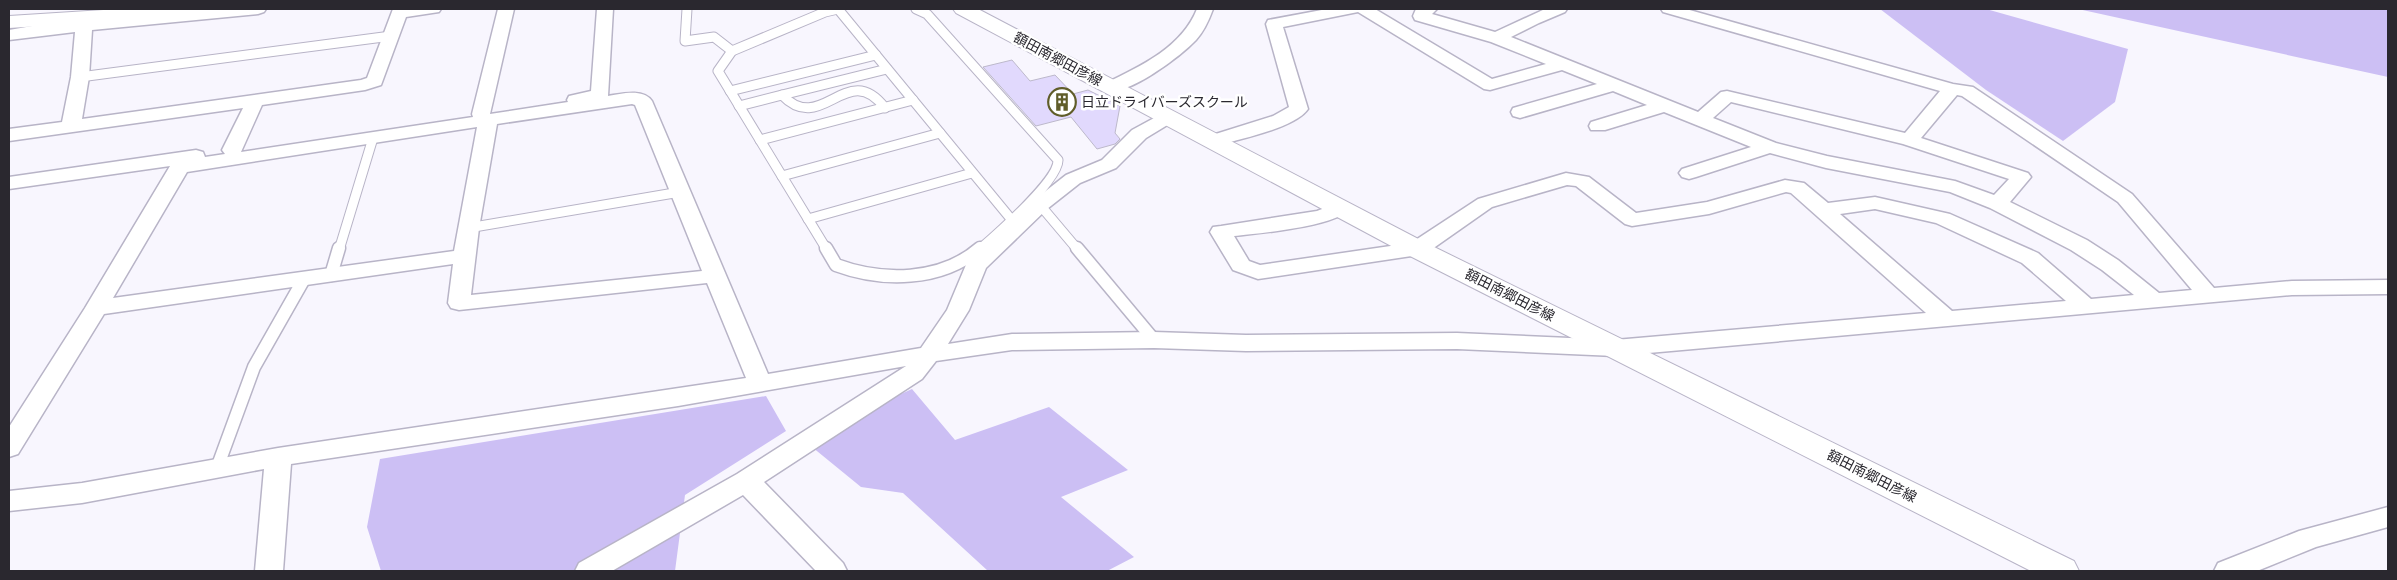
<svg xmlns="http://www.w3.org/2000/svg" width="2397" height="580" viewBox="0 0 2397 580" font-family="'Public Sans','Noto Sans JP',sans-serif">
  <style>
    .forest { fill: #ccbff4 }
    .building { fill: #e1d9fd; stroke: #bdb9cb }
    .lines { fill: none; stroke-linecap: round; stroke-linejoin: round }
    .lane-far1-casing { stroke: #b8b4c7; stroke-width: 11 }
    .lane-casing { stroke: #b8b4c7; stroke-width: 15 }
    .street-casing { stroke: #b8b4c7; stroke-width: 3 }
    .secondary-casing { stroke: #b8b4c7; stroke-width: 2 }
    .lane-far1 { stroke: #fff; stroke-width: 9 }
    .lane { stroke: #fff; stroke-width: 12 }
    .street { fill: #fff; fill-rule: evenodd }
    .secondary { fill: #fff; fill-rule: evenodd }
    .labels { text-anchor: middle; stroke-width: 5; stroke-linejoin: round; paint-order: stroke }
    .street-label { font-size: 14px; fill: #2a282f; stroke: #fff }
    .poi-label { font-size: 14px; fill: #2a282f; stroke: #fff; text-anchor: start }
  </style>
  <rect width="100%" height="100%" fill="#f8f6fe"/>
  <!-- forest -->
  <g class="forest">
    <polygon points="1880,9 1986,9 2128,49 2115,102 2063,141 1986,90"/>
    <polygon points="2078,9 2388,9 2388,77"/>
    <polygon points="912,389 955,440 1049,407 1128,470 1061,497 1134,557 1107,571 988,571 903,493 861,487 812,447 881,403"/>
    <polygon points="766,396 786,431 685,495 675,571 381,571 367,527 380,459"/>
  </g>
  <!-- building -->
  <polygon class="building" points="1012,60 1030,81 1055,75 1073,94 1088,90 1120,106 1115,133 1120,139 1115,144 1097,149 1071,117 1036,126 983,67"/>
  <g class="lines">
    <defs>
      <g id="lane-far1">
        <polyline points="687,9 685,41 714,37 732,51"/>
        <polyline points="838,9 1011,219"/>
        <path d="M916,9L927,14L1058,160C1059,180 995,236 979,250"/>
        <polyline points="80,77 391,36"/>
        <polyline points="730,91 876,55"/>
        <polyline points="782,95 887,69"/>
        <path d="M739,106L782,95C822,137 847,58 885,108"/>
        <polyline points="760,140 913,100"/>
        <polyline points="782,176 940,133"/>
        <polyline points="1040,205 1078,250"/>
        <polyline points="808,219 972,173"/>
        <polyline points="468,228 680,192"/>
        <polyline points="339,250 373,138"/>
        <polyline points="827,250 718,71 732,51 825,12 838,9"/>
      </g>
      <g id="lane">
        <path d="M826,248L836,265C882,282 941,282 980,248"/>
        <polyline points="1077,248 1154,340"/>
        <polyline points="331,275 339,248"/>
        <polyline points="217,468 254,367 304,279"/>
      </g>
      <g id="street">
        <path d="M209,9H266L264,12L258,14L92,30L89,77L82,119L361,80L367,78L393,9H441L439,12L406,17L381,85L365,90L262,105L241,152L473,117L472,114L498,9H514L490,114L568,102L567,100L569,96L591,91L597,9H613L608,96C621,94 643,88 652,101L768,374L921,348L947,310L968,260L1033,201L1066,175L1102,160L1132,130L1167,111L1174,113L1176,117L1174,121L1146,138L1116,168L1080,183L1047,209L986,268L969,310L948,344L1012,334L1154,332L1246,335L1457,333L1615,340L1926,313L1791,193L1786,192L1709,214L1632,226L1625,224L1576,186L1567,185L1492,207L1425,254L1258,279L1233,270L1210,232L1213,227L1221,226L1317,211L1340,202L1347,204L1350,208C1337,227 1259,233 1234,236L1249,261L1260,265L1411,243L1478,199L1566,173L1589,177L1636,213L1707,202L1785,180L1804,183L1828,203L1875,197L1950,214L2038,253L2091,299L2134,295L2102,270L2071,250L1990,208L1950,192L1826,168L1770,153L1696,177L1689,179L1682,177L1679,173L1682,169L1751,147L1664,112L1605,130H1591L1589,126L1591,122L1647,105L1613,91L1520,118L1513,116L1511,112L1513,108L1597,84L1562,70L1490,90L1484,89L1358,12L1283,27L1308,109C1295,128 1242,138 1220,145L1213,147L1206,145L1203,141L1206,137L1273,116L1289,107L1266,24L1268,20L1327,9H1375L1492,79L1546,64L1491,42L1415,20L1413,16L1416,9H1437L1432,14L1495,32L1545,9H1567L1565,12L1539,23L1511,37L1698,112L1721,92L1727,91L1905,133L1940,91L1663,12L1661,9H1686L1953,84L1973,87L2132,194L2214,288L2292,281L2388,280V294L2292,295L1615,356L1457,349L1246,351L1154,348L1012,350L936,361L922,379L764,482L843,563L847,571H816L743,495L612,571H575L579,563L737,474L906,366L678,406L291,464L283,571H255L264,469L82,503L9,511V491L82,483L278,448L746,378L707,283L459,310L451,308L448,303L453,264L104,314L18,454L9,457V427L85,308L170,166L9,189V177L196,150L203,152L205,157L225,154L222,150L243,108L9,141V129L62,122L71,77L75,32L9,40V30L38,25ZM1957,95L1962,96L2118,202L2192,290L2159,293L2118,260L2087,240L2010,202L2031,177L2028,173L1921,138ZM1731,102L1903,144L2009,179L1994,195L1955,181L1827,156L1776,143L1713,118ZM632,104L635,105L702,271L471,295L479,228L497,124ZM477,127L454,251L113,298L187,172ZM1875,209L1936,223L2022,263L2066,301L1952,311L1840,214Z"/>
        <path d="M1197,9H1213C1209,20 1204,31 1196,40C1181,56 1128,96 1106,91L1103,87L1106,83C1141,66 1182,47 1197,9Z"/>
        <polygon points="2388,507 2388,527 2316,547 2257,571 2214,571 2218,563 2299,531"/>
      </g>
      <g id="secondary">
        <polygon points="119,9 218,9 215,13 208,15 9,28 9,16"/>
        <polygon points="953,9 978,9 1426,243 2074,561 2079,571 2031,571 1408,255 956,13"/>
      </g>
    </defs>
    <!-- lane-far1 casing -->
    <use href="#lane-far1" class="lane-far1-casing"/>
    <!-- lane casing -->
    <use href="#lane" class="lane-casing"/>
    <!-- street casing -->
    <use href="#street" class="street-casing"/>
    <!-- secondary casing -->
    <use href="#secondary" class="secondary-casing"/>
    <!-- lane-far1 -->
    <use href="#lane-far1" class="lane-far1"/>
    <!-- lane -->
    <use href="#lane" class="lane"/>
    <!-- street -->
    <use href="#street" class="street"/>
    <!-- secondary -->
    <use href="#secondary" class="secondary"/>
  </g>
  <!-- icons -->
  <defs>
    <symbol id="building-ring" viewBox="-11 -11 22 22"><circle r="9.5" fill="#fff" stroke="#605d29" stroke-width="1.5"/><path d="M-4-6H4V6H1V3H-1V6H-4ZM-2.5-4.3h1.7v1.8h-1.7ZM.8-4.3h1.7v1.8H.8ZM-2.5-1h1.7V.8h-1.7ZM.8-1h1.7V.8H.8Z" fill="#605d29"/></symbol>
  </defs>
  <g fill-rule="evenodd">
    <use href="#building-ring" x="1046" y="86" width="32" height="32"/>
  </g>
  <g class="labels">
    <!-- street labels -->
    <g class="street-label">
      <text transform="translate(1058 59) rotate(28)" y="5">額田南郷田彦線</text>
      <text transform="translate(1510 295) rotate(27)" y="5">額田南郷田彦線</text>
      <text transform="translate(1872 476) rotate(27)" y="5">額田南郷田彦線</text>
    </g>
    <!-- poi labels -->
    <g class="poi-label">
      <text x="1081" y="107">日立ドライバーズスクール</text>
    </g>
  </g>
  <!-- border -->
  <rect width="2397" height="580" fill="none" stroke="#2a282f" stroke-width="20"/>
</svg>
